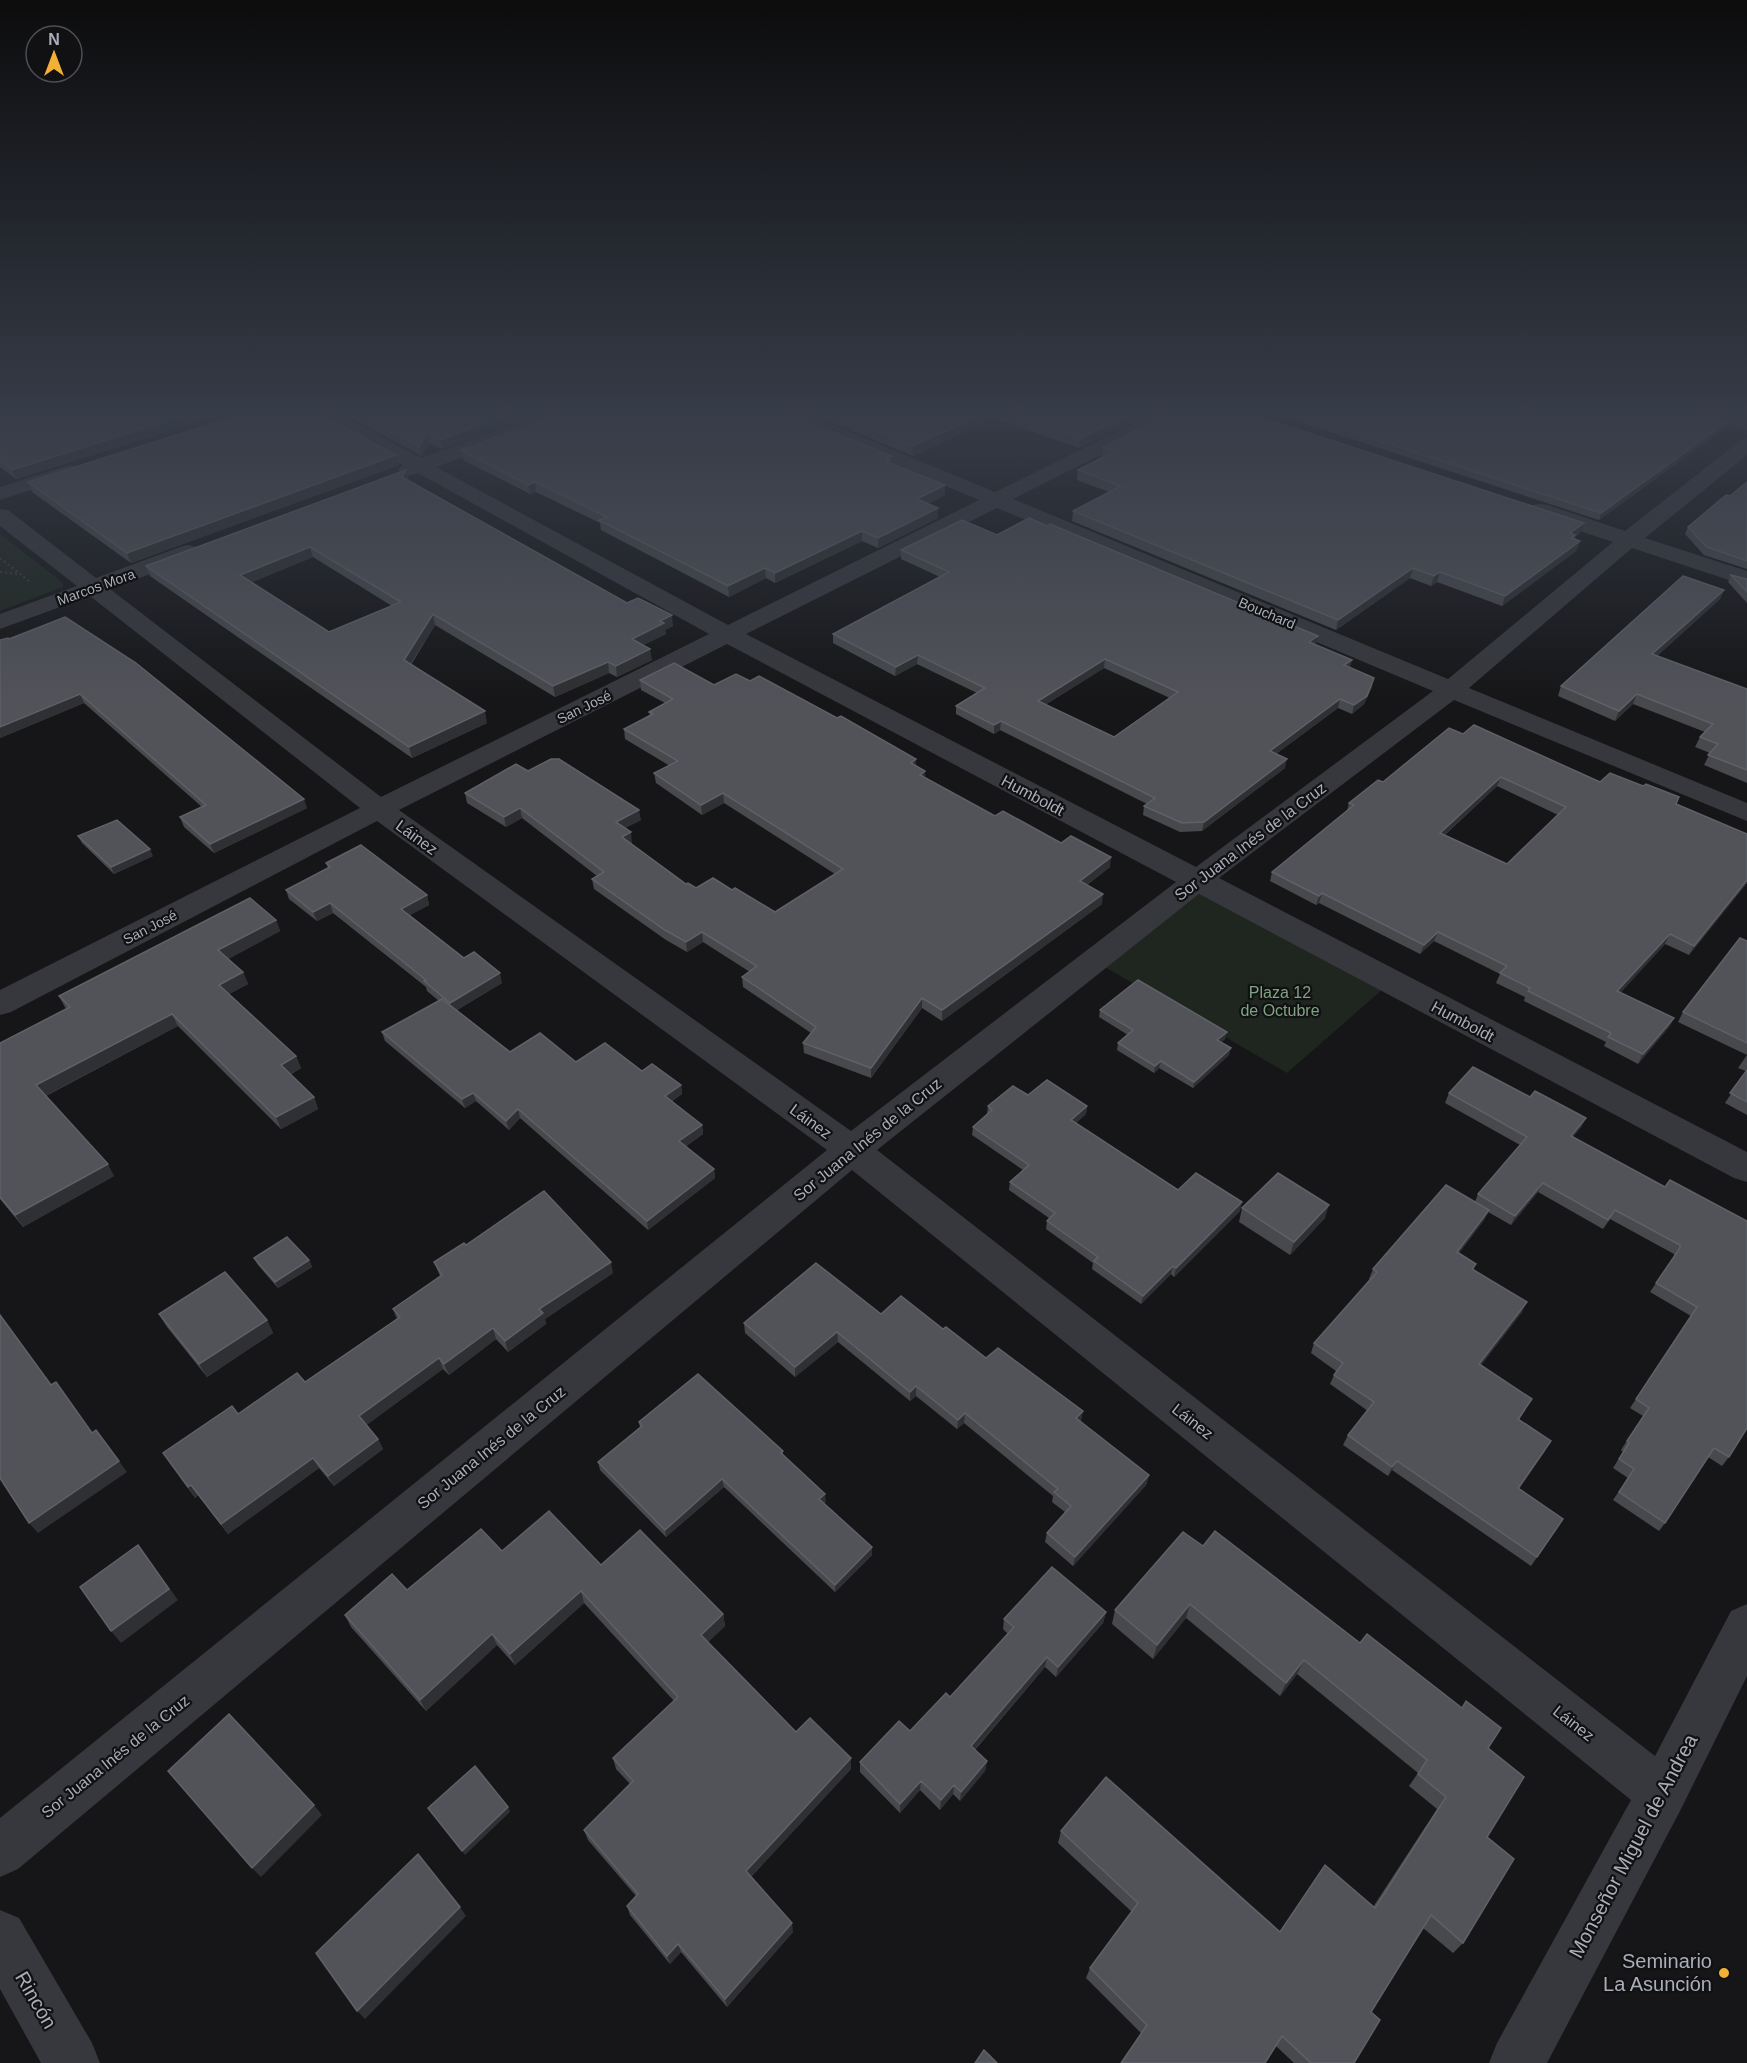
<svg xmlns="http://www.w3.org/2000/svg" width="1747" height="2063" viewBox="0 0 1747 2063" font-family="Helvetica,sans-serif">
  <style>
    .green { fill: #1e261f }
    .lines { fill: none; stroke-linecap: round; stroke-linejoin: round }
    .path { stroke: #3d3f44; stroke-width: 2; stroke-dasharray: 2 3; stroke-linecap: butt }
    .minor { fill: #37383d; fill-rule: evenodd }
    .tertiary { fill: #37383d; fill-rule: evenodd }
    .wall { fill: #47494d; fill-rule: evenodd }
    .shaded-wall { fill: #2f3033 }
    .building { fill: #525359; stroke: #5f6168; stroke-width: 1.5; fill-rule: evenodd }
    .poi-dot { fill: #f2b134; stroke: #111113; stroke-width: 2 }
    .labels { text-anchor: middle; stroke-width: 4.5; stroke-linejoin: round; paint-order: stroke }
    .far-street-label { font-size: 14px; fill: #a8adb8; stroke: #111113 }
    .street-label { font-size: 16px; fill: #a8adb8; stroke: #111113 }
    .park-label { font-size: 16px; fill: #7fa381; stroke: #111113 }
    .near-street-label { font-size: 20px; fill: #a8adb8; stroke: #111113 }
    .near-poi-label { font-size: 20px; fill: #a8adb8; stroke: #111113; text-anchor: end }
  </style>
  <rect width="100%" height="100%" fill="#161618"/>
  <!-- green -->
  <g class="green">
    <polygon points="0,534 63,583 63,587 0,611"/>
    <polygon points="1199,894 1383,989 1287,1073 1105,967"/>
  </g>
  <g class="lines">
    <!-- path -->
    <g class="path">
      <polyline points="0,558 29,581"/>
      <polyline points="0,572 20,574"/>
    </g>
    <!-- minor -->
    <g class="minor">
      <path d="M314,413H337L421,458L547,413H573L571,417L436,467L728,625L979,500L781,417L779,413H804L995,492L1155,413H1178L1176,417L1013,499L1448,679L1613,542L1532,515L1529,510L1532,505L1540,504L1548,505L1625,531L1740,441L1747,439V455L1645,538L1747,571V586L1632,548L1469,688L1747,803V821L1454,700L1219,878L1747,1152V1182L1734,1178L1199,894L877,1150L1655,1756L1731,1611L1747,1604V1676L1680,1811L1547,2063H1489L1497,2043L1631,1800L852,1170L18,1869L0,1877V1818L827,1150L377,821L11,1012L0,1015V990L360,808L90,596L0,629V614L77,586L0,526V509L8,510L96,578L180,547L188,545L196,547L199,552L196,557L110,589L381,797L709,634L418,473L408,476L401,474L398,470L403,465L316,417ZM997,508L1433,691L1196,867L746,634ZM727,644L1176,882L851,1131L399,810Z"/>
      <polygon points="1694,413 1724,413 1747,419 1747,431 1697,417"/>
      <polygon points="70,465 77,467 80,471 77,475 0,500 0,487"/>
    </g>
    <!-- tertiary -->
    <polygon class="tertiary" points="0,1910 19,1918 92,2043 100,2063 41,2063 0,1989"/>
  </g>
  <!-- wall -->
  <g class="wall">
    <polygon points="0,413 225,413 16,479 0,467"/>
    <polygon points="341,413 542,413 442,449 429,443 422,456"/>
    <polygon points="809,413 1151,413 1079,448 994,418 913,456"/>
    <polygon points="1272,413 1699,413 1727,422 1724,429 1599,520"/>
    <polygon points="1103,447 1580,533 1575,537 1574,539 1580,541 1576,551 1502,606 1437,582 1431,586 1410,578 1336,630 1072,521 1073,511 1109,492 1077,480 1078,470 1103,457 1102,457"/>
    <polygon points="461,450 892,464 945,495 928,504 938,518 878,548 862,541 775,583 766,578 729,597 601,530 600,523 536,492 530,494 463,460"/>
    <polygon points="396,455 399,465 131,563 32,492 28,482"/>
    <path d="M408,481L627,603L673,626L665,630L666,634L643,645L652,660L617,677L609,673L555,697L435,625L411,665L487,723L412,758L150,576L146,566ZM313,557L392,606L329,632L252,582Z"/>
    <polygon points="1747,482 1747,569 1704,555 1685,534 1688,527 1730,496"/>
    <path d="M997,535L1318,636L1315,645L1350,668L1372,687L1364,704L1352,714L1338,708L1276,754L1285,768L1202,831L1180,832L1143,815L1144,806L1147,804L1000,730L994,734L956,714V706L977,693L917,664L895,676L833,643V634L940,577L901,559V550ZM1104,668L1170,698L1114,737L1045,705Z"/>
    <polygon points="1731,575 1747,579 1747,603 1728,582"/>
    <polygon points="1724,590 1720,599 1657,656 1747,689 1747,783 1704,765 1710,753 1695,747 1700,737 1705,732 1633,704 1615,721 1558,696 1561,686"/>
    <polygon points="9,639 307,808 214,853 184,827 180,817 202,807 84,703 0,738 0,640"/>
    <polygon points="640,680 714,685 916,766 925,771 925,778 995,816 1061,843 1110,867 1087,885 1102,904 942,1021 922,1008 871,1078 804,1053 803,1043 811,1033 743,987 742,977 750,972 703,942 687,952 666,940 594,889 592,879 597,876 522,818 506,827 467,803 465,793 528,771 641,820 625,828 632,843 630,844 686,884 696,888 732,890 775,912 835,874 724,803 702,815 656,783 654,773 670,766 625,739 624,729 650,715 649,712 665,703 641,690"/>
    <path d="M1463,734L1600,782L1676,804L1747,834V883L1689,955L1665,944L1620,993L1674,1018L1669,1027L1638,1064L1604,1046L1606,1042L1524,1001L1525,997L1496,983L1500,974L1434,941L1420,954L1319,903L1316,905L1270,881L1272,872L1347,811L1349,803ZM1497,786L1558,815L1507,864L1445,835Z"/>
    <polygon points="78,836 153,856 114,874 82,843"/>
    <polygon points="326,863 427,895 429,905 410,915 464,958 502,983 457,1010 510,1052 642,1071 681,1085 682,1094 671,1102 702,1125 703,1134 685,1147 714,1169 715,1178 648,1230 520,1118 509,1130 476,1101 465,1108 385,1041 382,1032 439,1001 427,991 426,987 333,913 317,921 289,899 286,890 328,868"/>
    <polygon points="276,920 280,931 228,959 243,972 248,984 229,994 296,1056 301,1068 290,1075 314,1097 318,1109 281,1129 178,1026 46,1096 114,1176 23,1227 0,1199 0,1043 66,1009 59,996"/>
    <polygon points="1747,941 1747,1115 1725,1103 1746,1071 1738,1068 1747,1055 1678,1022 1683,1012"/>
    <polygon points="1100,1010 1225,1039 1221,1042 1229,1055 1193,1088 1159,1068 1154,1073 1117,1050 1118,1043 1128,1035 1099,1017"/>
    <polygon points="1449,1093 1530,1097 1586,1118 1581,1127 1573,1137 1665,1187 1670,1180 1729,1457 1722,1466 1708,1457 1665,1523 1659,1531 1613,1500 1628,1478 1613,1468 1623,1452 1621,1450 1643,1416 1630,1408 1691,1316 1650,1292 1674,1257 1674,1254 1610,1219 1603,1229 1538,1192 1511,1225 1488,1212 1484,1220 1459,1253 1476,1264 1473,1270 1522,1312 1481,1365 1526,1409 1519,1420 1545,1451 1519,1489 1563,1519 1531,1566 1392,1470 1388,1476 1343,1445 1348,1435 1368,1411 1330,1384 1334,1375 1336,1371 1311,1353 1314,1343 1370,1280 1369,1279 1373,1269 1475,1202 1478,1194 1520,1145 1445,1103"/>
    <polygon points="1028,1095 1087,1106 1086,1114 1076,1123 1178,1190 1240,1211 1174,1277 1171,1274 1141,1304 1092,1269 1093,1263 1046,1229 1047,1221 1049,1218 1009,1190 1010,1182 1023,1170 972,1135 973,1127 987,1114 988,1106"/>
    <polygon points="1242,1208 1325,1218 1290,1255 1239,1222"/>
    <polygon points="466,1245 613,1273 545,1319 546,1324 508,1352 496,1339 449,1375 443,1369 366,1425 378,1439 383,1449 334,1486 319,1468 228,1534 198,1495 195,1498 163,1453 238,1414 305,1382 397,1319 393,1309 440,1276 434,1262"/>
    <polygon points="254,1258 309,1260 312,1267 278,1288 258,1265"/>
    <polygon points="159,1314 267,1320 273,1333 207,1377 167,1327"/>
    <polygon points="881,1314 943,1329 986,1358 1083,1411 1081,1420 1080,1422 1149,1475 1146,1485 1073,1566 1045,1542 1047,1533 1065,1512 1052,1502 1053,1496 964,1423 957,1429 916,1396 910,1401 838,1342 795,1377 745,1333 744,1323"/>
    <polygon points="639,1422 783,1451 783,1455 826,1502 824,1503 872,1547 872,1555 835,1592 724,1487 666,1537 600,1470 598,1462 640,1428"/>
    <polygon points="1203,1546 1488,1748 1487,1837 1463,1943 1453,1953 1423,1928 1371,2012 1354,2063 1294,2063 1276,2046 1141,2033 1086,1978 1090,1968 1132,1912 1058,1843 1061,1831 1280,1931 1373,1907 1437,1809 1409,1786 1418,1773 1297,1674 1280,1696 1186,1618 1153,1659 1112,1624 1115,1610"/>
    <polygon points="502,1551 601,1565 723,1614 725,1626 708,1642 796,1732 851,1769 751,1877 793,1932 727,2007 681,1952 670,1964 630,1915 627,1906 636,1896 588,1840 584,1830 630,1784 616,1769 613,1758 674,1701 584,1603 515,1665 497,1645 426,1711 351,1627 345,1615"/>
    <polygon points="1106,1612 1103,1623 1056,1677 1045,1667 975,1750 987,1761 985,1771 960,1801 953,1794 940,1810 920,1790 900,1813 860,1772 860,1762 910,1731 950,1697 1008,1634 1003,1629 1004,1619"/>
  </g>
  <!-- shaded-wall -->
  <g class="shaded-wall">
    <polygon points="193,413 225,413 16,479 12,470"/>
    <polygon points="514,413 542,413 442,449 440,440"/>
    <polygon points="985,413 994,413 994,418 913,456 913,446"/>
    <polygon points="1133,413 1151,413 1079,448 1080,439"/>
    <polygon points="1727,422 1724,429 1599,520 1601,513"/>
    <polygon points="427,433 429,443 422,456 419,447"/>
    <polygon points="396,455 399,465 131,563 127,553"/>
    <polygon points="892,456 892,466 890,467 886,459"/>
    <polygon points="406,470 409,480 405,488 402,477"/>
    <polygon points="535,482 536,492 530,494 528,485"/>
    <polygon points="945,485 945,495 917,509 917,499"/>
    <polygon points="938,508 938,518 878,548 878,538"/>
    <polygon points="1584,523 1580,533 1575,537 1572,545 1570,533"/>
    <polygon points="862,531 862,541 775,583 775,573"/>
    <polygon points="1580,541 1576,551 1502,606 1505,596"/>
    <polygon points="310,547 313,557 243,586 240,575"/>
    <polygon points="765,568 766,578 729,597 728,586"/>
    <polygon points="1413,568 1410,578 1336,630 1338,620"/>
    <polygon points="1440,572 1437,582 1431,586 1434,576"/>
    <polygon points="1724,590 1720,599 1648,664 1652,654"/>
    <polygon points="433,614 435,625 406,671 404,660"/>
    <polygon points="672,615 673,626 665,630 666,634 634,650 632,639 660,621"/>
    <polygon points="1318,636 1316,644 1307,651 1309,642"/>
    <polygon points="650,649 652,660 617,677 616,666"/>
    <polygon points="918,655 917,664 895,676 896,667"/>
    <polygon points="1105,659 1104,668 1037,710 1038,701"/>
    <polygon points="1352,660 1350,668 1344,665"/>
    <polygon points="608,662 609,673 555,697 553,686"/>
    <polygon points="1374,678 1372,687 1364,704 1352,714 1354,705"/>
    <polygon points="80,694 84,703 0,738 0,727"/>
    <polygon points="1637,694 1633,704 1615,721 1619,711"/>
    <polygon points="1340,699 1338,708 1268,760 1270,751"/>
    <polygon points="485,711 487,723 412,758 409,747"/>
    <polygon points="1001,721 1000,730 994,734 994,725"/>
    <polygon points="916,759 916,769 911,763"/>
    <polygon points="1287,759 1285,768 1202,831 1204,822"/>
    <polygon points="925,771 925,781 920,775"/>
    <polygon points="1501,777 1497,786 1437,842 1440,833"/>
    <polygon points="723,793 724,803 702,815 701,805"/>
    <polygon points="304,799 307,808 214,853 210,844"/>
    <polygon points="520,808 522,818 506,827 504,817"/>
    <polygon points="639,810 641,820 617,832 616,822"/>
    <polygon points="631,832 632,843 623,847 622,837"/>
    <polygon points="150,849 153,856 114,874 111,867"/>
    <polygon points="1111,857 1110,867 1079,891 1080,881"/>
    <polygon points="1747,880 1747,883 1689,955 1694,946"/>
    <polygon points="1322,893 1319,903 1316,905 1319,896"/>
    <polygon points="1103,894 1102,904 942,1021 942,1010"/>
    <polygon points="427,895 429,905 404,918 401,909"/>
    <polygon points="330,903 333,913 317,921 313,912"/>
    <polygon points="276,920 280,931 223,962 218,950"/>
    <polygon points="702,932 703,942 687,952 686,942"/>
    <polygon points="1438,932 1434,941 1420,954 1424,945"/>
    <polygon points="1670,934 1665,944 1613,1001 1617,991"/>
    <polygon points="243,972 248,984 224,997 219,985"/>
    <polygon points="500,973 502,983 453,1012 450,1003"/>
    <polygon points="922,998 922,1008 871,1078 871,1068"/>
    <polygon points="172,1014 178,1026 43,1097 36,1085"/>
    <polygon points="1674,1018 1669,1027 1638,1064 1643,1054"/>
    <polygon points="1227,1032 1225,1039 1216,1047 1217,1040"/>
    <polygon points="1231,1048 1229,1055 1193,1088 1194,1082"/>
    <polygon points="296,1056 301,1068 286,1077 281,1065"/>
    <polygon points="1161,1061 1159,1068 1154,1073 1155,1066"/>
    <polygon points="681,1085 682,1094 666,1105 665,1096"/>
    <polygon points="473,1093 476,1101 465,1108 462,1099"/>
    <polygon points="314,1097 318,1109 281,1129 276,1117"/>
    <polygon points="1087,1106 1086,1114 1070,1128 1071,1120"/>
    <polygon points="518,1109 520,1118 509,1130 506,1121"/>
    <polygon points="1586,1118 1581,1127 1566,1145 1571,1136"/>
    <polygon points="702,1125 703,1134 680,1150 679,1141"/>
    <polygon points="108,1164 114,1176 23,1227 15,1215"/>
    <polygon points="714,1169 715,1178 648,1230 647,1221"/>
    <polygon points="1543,1183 1538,1192 1511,1225 1515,1216"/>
    <polygon points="1242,1202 1240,1211 1174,1277 1176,1268"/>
    <polygon points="1329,1205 1325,1218 1290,1255 1294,1242"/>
    <polygon points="1489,1210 1484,1220 1452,1262 1457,1252"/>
    <polygon points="309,1260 312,1267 278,1288 275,1282"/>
    <polygon points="611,1262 613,1273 545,1319 546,1324 508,1352 505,1341 539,1309"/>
    <polygon points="1173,1266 1171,1274 1141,1304 1143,1296"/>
    <polygon points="1527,1302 1522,1312 1474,1374 1479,1364"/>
    <polygon points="267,1320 273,1333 207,1377 199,1364"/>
    <polygon points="493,1328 496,1339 449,1375 444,1364"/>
    <polygon points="837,1332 838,1342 795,1377 795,1367"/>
    <polygon points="439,1358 443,1369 364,1427 359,1416"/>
    <polygon points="916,1386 916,1396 910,1401 910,1392"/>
    <polygon points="1083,1411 1081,1420 1074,1428 1076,1418"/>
    <polygon points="965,1413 964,1423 957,1429 958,1420"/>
    <polygon points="378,1439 383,1449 334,1486 328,1476"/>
    <polygon points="313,1458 319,1468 228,1534 221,1524"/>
    <polygon points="119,1461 127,1472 38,1533 29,1523"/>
    <polygon points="1397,1461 1392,1470 1388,1476 1392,1467"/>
    <polygon points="1149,1475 1146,1485 1073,1566 1075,1557"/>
    <polygon points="722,1479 724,1487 666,1537 665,1530"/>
    <polygon points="191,1485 198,1495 195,1498 188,1487"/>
    <polygon points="825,1494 826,1502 820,1507 819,1499"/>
    <polygon points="872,1547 872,1555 835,1592 835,1585"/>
    <polygon points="147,1557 178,1600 121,1643 111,1631"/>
    <polygon points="581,1591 584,1603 515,1665 510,1654"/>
    <polygon points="1190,1604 1186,1618 1153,1659 1157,1645"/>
    <polygon points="1106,1612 1103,1623 1056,1677 1058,1667"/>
    <polygon points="723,1614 725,1626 704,1646 701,1635"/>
    <polygon points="492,1634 497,1645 426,1711 420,1700"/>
    <polygon points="1047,1657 1045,1667 969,1756 971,1746"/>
    <polygon points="1304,1660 1297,1674 1280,1696 1286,1683"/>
    <polygon points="851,1758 851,1769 748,1880 746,1871"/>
    <polygon points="987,1761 985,1771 960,1801 961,1792"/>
    <polygon points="921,1781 920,1790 900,1813 900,1804"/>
    <polygon points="954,1785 953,1794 940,1810 941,1800"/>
    <polygon points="314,1805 322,1815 261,1877 252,1868"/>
    <polygon points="508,1807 510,1812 465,1855 462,1851"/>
    <polygon points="460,1907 466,1916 365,2019 357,2011"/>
    <polygon points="792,1923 793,1932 727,2007 725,1999"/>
    <polygon points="678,1944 681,1952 670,1964 667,1956"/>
  </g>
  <!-- building -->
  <g class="building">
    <polygon points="0,413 193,413 12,470 0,460"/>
    <polygon points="245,413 318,413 396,455 127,553 28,482"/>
    <polygon points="356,413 514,413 440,440 427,433 419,447"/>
    <polygon points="563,413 787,413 892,456 886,459 890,460 887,462 945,485 917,499 938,508 878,538 862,531 775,573 765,568 728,586 599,520 607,517 535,482 528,485 461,450"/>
    <polygon points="831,413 985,413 913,446"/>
    <polygon points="1007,413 1133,413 1080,439"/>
    <polygon points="1172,413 1248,413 1584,523 1570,533 1575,535 1572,538 1580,541 1505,596 1440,572 1434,576 1413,568 1338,620 1073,511 1121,486 1078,470 1115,451 1103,447"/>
    <polygon points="1294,413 1699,413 1727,422 1601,513"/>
    <path d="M406,470L402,477L627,603L638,598L672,615L660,621L664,623L632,639L650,649L616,666L608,662L553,686L433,614L404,660L485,711L409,747L146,566ZM310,547L401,602L329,632L240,575Z"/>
    <polygon points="1747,482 1747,561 1707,547 1688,527 1726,495 1730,496"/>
    <path d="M1029,518L1047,526L1050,524L1318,636L1309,642L1352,660L1344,665L1374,678L1367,696L1354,705L1340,699L1270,751L1287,759L1204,822L1182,823L1144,806L1155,798L1001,721L994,725L956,706L985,688L918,655L896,667L833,634L949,572L901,550L962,520L997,535ZM1105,659L1178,692L1114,737L1038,701Z"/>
    <polygon points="1731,575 1747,579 1747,592"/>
    <polygon points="1683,576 1724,590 1652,654 1747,689 1747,770 1708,755 1718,744 1700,737 1713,724 1637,694 1619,711 1561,686"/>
    <polygon points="65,617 136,663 304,799 210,844 180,817 206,805 80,694 0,727 0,640 8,638 9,639"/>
    <polygon points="674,663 714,685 736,674 750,681 759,676 837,718 841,716 916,759 911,763 925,771 920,775 995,816 1003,811 1061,843 1071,836 1111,857 1080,881 1103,894 942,1010 922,998 871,1068 803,1043 816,1027 742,977 757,966 702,932 686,942 665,930 592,879 604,872 520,808 504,817 465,793 516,764 528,771 551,759 559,759 639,810 616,822 631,832 622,837 686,884 688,883 696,888 713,878 732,890 735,888 775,912 843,869 723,793 701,805 654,773 678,761 624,729 653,714 649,712 673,699 640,680"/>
    <path d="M1474,725L1600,782L1610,773L1643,786L1646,784L1679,797L1676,804L1747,834V880L1694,946L1670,934L1617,991L1674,1018L1643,1054L1608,1037L1611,1033L1528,991L1530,988L1500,973L1507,966L1438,932L1424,945L1322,893L1319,896L1272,872L1354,805L1349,803L1378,780L1383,782L1449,728L1463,734ZM1501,777L1566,807L1507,864L1440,833Z"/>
    <polygon points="117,820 150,849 111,867 78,836"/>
    <polygon points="361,845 427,895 401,909 464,958 474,952 500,973 450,1003 424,981 426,980 330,903 313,912 286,890 330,867 326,863"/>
    <polygon points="250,898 276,920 218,950 243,972 219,985 296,1056 281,1065 314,1097 276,1117 172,1014 36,1085 108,1164 15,1215 0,1197 0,1043 70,1007 59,996"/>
    <polygon points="1740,938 1747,941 1747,1043 1683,1012"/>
    <polygon points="1138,980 1227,1032 1217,1040 1231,1048 1194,1082 1161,1061 1155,1066 1118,1043 1133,1030 1100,1010"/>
    <polygon points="442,999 510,1052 540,1033 576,1062 605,1043 642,1071 652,1064 681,1085 665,1096 702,1125 679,1141 714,1169 647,1221 518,1109 506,1121 473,1093 462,1099 382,1032"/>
    <polygon points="1473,1067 1530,1097 1535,1091 1586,1118 1571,1136 1665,1187 1670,1180 1747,1221 1747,1428 1729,1457 1714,1448 1665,1523 1619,1492 1634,1469 1619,1459 1629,1443 1627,1441 1649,1408 1636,1399 1697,1307 1656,1283 1680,1248 1680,1245 1615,1210 1608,1220 1543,1183 1515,1216 1478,1194 1527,1137 1449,1093"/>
    <polygon points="1747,1070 1747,1102 1730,1093"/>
    <polygon points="1047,1080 1087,1106 1071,1120 1178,1190 1196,1173 1242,1202 1176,1268 1173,1266 1143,1296 1094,1261 1098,1257 1047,1221 1055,1213 1010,1182 1029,1165 973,1127 992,1110 988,1106 1013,1086 1028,1095"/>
    <polygon points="1278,1173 1329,1205 1294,1242 1242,1208"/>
    <polygon points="1446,1185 1489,1210 1457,1252 1476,1264 1472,1269 1527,1302 1479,1364 1532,1399 1518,1419 1551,1441 1518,1488 1563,1519 1537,1557 1397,1461 1392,1467 1348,1435 1374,1402 1334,1375 1343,1363 1314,1343 1377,1272 1373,1269"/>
    <polygon points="544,1191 611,1262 539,1309 543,1313 505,1341 493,1328 444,1364 439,1358 359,1416 378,1439 328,1476 313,1458 221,1524 191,1485 188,1487 163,1453 232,1406 238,1414 297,1373 305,1382 400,1317 393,1309 442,1275 434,1262 464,1243 466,1245"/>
    <polygon points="287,1237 309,1260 275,1282 254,1258"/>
    <polygon points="816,1263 881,1314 901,1296 943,1329 946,1327 986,1358 998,1348 1083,1411 1076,1418 1149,1475 1075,1557 1047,1533 1071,1506 1054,1492 1058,1489 965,1413 958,1420 916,1386 910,1392 837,1332 795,1367 744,1323"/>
    <polygon points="225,1272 267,1320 199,1364 159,1314"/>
    <polygon points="0,1315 51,1385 56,1382 92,1433 96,1430 119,1461 29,1523 0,1478"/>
    <polygon points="698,1374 783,1451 781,1453 825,1494 819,1499 872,1547 835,1585 722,1479 665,1530 598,1462 642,1426 639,1422"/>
    <polygon points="549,1511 601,1565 640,1530 723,1614 701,1635 796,1732 810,1718 851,1758 746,1871 792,1923 725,1999 678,1944 667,1956 627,1906 638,1894 584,1830 633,1781 613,1758 678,1697 581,1591 510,1654 492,1634 420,1700 345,1615 392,1574 407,1590 481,1529 502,1551"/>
    <polygon points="1215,1531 1360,1643 1367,1634 1462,1708 1466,1701 1501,1728 1488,1748 1524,1777 1487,1837 1514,1859 1463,1943 1431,1915 1371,2012 1380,2020 1354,2063 1311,2063 1282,2036 1265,2063 1121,2063 1147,2025 1090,1968 1138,1903 1061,1831 1106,1777 1280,1932 1325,1865 1375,1908 1446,1797 1418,1774 1427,1760 1304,1660 1286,1683 1190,1604 1157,1645 1115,1610 1183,1532 1203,1546"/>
    <polygon points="138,1545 169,1589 111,1631 80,1587"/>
    <polygon points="1052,1567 1106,1612 1058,1667 1047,1657 971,1746 987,1761 961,1792 954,1785 941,1800 921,1781 900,1804 860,1762 899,1721 910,1731 946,1693 950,1697 1014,1627 1004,1619"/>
    <polygon points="229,1714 314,1805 252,1868 168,1771"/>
    <polygon points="475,1766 508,1807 462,1851 428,1808"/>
    <polygon points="418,1854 460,1907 357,2011 316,1953"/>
    <polygon points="984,2050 997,2063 975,2063"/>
  </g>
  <!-- sky -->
  <linearGradient id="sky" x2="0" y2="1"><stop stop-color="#0c0c0d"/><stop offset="0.59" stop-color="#363c48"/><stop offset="1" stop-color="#363c48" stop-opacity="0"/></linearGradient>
  <rect width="1747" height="701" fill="url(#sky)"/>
  <!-- markers -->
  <circle class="poi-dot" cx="1724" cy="1973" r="6"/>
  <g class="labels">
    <!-- far-street labels -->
    <g class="far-street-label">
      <text transform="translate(96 587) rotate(-20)" y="5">Marcos Mora</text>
      <text transform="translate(1267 613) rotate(23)" y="5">Bouchard</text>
      <text transform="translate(584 707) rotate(-26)" y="5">San José</text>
      <text transform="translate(150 927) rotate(-27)" y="5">San José</text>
    </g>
    <!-- street labels -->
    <g class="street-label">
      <text transform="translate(1033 795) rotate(28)" y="6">Humboldt</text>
      <text transform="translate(417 837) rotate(36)" y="6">Láinez</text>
      <text transform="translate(1250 841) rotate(-37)" y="6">Sor Juana Inés de la Cruz</text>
      <text transform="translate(1463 1021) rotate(28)" y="6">Humboldt</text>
      <text transform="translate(811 1121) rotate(36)" y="6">Láinez</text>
      <text transform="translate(867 1139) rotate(-39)" y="6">Sor Juana Inés de la Cruz</text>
      <text transform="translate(1193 1421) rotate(38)" y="6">Láinez</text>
      <text transform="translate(491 1447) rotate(-39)" y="6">Sor Juana Inés de la Cruz</text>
      <text transform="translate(1574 1723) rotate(38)" y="6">Láinez</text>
      <text transform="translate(115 1756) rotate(-39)" y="6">Sor Juana Inés de la Cruz</text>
    </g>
    <!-- park labels -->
    <g class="park-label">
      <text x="1280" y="998">Plaza 12<tspan x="1280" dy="18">de Octubre</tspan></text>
    </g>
    <!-- near-street labels -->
    <g class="near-street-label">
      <text transform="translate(1633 1846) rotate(-62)" y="7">Monseñor Miguel de Andrea</text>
      <text transform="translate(36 2000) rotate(60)" y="7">Rincón</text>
    </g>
    <!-- near-poi labels -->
    <g class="near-poi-label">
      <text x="1712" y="1968">Seminario<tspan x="1712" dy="23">La Asunción</tspan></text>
    </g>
  </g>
  <!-- north arrow -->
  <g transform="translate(54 54)"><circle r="28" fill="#111113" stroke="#4d4f55" stroke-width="1.5"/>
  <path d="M0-4.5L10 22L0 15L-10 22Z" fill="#f2b134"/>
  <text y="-9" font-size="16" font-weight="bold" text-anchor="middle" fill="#a8adb8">N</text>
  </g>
</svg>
